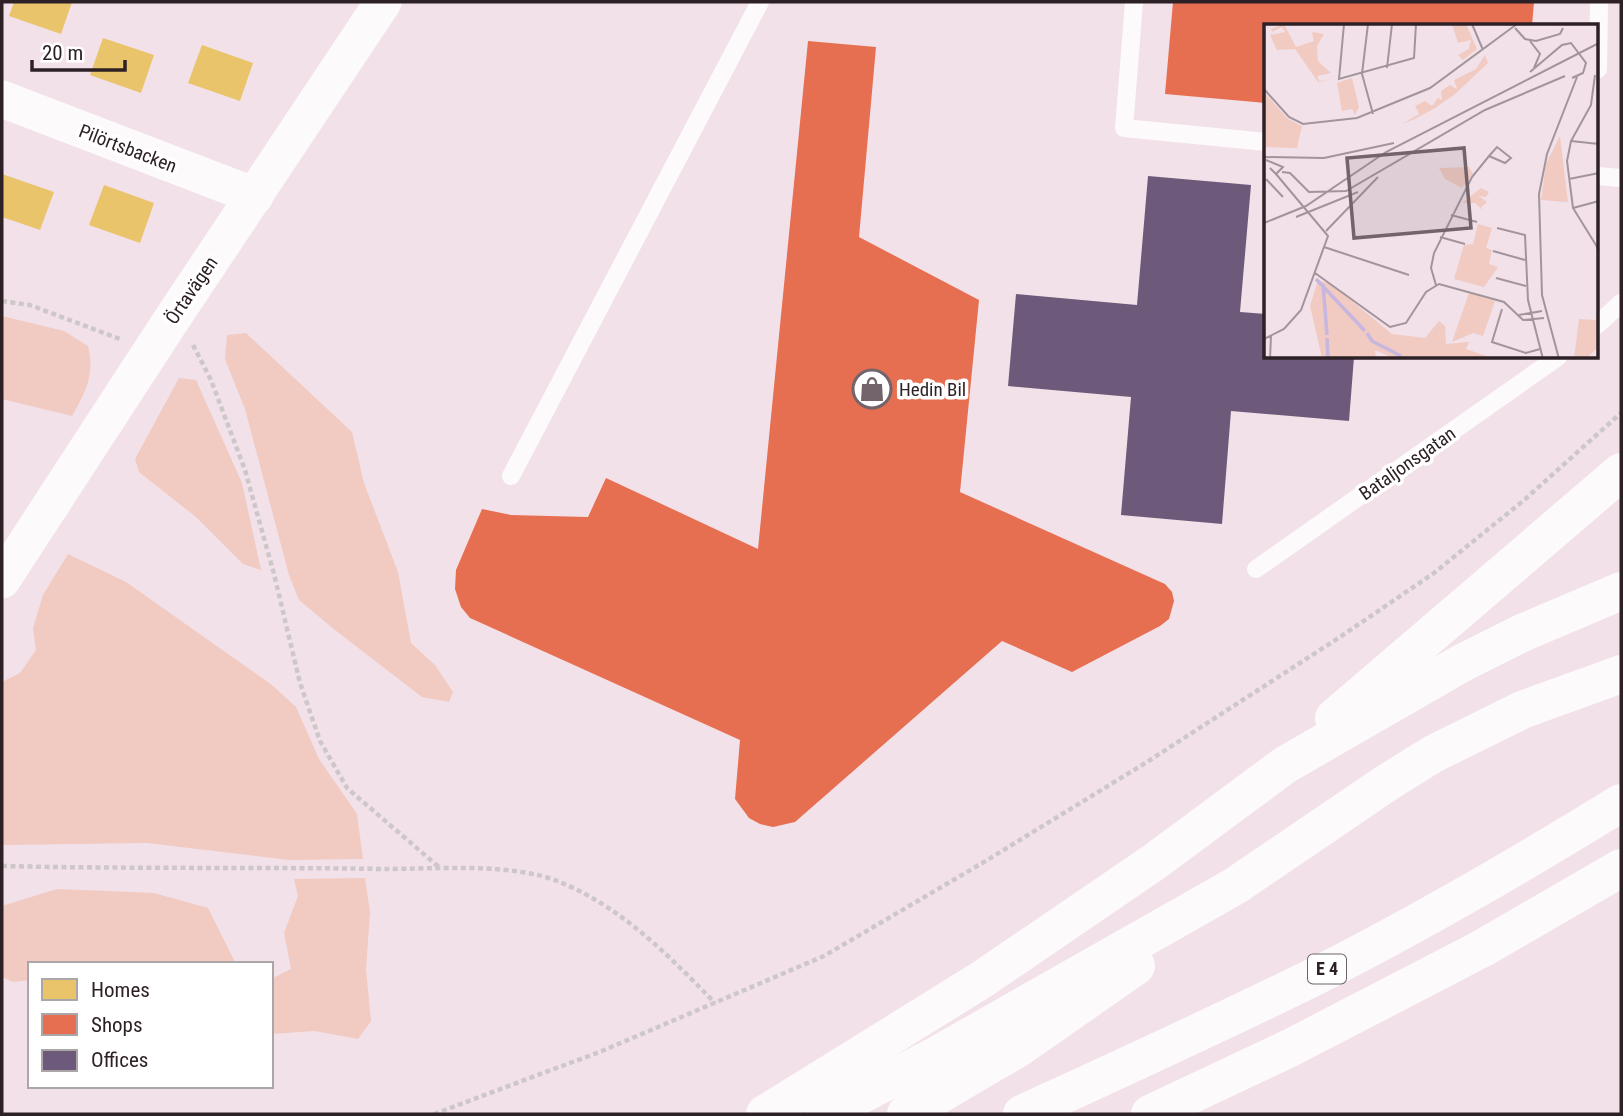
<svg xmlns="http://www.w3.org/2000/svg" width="1623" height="1116" viewBox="0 0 1623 1116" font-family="'Roboto Condensed',sans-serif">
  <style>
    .green { fill: #f1cac1 }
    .homes { fill: #e9c46a }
    .shops { fill: #e76f51 }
    .offices { fill: #6d597a }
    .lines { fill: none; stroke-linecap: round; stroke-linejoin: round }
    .path { stroke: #cec7ca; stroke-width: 4.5; stroke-dasharray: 5 3.5; stroke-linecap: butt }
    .service { stroke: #fdfafc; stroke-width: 18 }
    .minor { stroke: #fdfafc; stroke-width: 37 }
    .motorway { stroke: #fdfafc; stroke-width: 38 }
    .labels { text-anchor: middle; stroke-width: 7; stroke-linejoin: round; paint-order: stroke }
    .shield { fill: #fff; stroke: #6c6467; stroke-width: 2 }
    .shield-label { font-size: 18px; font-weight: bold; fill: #2d2126 }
    .street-label { font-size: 19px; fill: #2d2126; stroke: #fff }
    .poi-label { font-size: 19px; fill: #2d2126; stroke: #fff; text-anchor: start }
    .inset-river { fill: none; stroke: #c7b6df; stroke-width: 3.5 }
    .inset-road { fill: none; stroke: #a3949b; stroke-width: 2 }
    .view { fill: #72646a; fill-opacity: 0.15; stroke: #72646a; stroke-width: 3.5 }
    .inset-edge { fill: none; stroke: #2d2126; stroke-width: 3.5 }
  </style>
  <rect width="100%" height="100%" fill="#f2e1e9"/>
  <!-- green -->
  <g class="green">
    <path d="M2,316L64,331L88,346C95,375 86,391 72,416L2,399Z"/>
    <polygon points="246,333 352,432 364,483 398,572 411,643 435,665 453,692 449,702 422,697 335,630 299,600 289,575 245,409 225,359 227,335"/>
    <polygon points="179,378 196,380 242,483 261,570 243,564 196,517 139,472 135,459"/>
    <polygon points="68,554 126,582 272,685 296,707 319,759 357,814 363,859 289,860 147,843 2,845 2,682 20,673 36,650 33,628 43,595"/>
    <polygon points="365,878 370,912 366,969 371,1021 358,1039 315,1031 271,1034 271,979 291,969 284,933 298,896 294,879"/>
    <polygon points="57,889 154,893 208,908 236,964 30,964 30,980 13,982 2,977 2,906"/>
  </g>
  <!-- homes -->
  <g class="homes">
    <polygon points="14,2 72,2 61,34 9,16"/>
    <polygon points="103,38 154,55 141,93 90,75"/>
    <polygon points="202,45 253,63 240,101 188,83"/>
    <polygon points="2,174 54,192 40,230 2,217"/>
    <polygon points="104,185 154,203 140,243 89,225"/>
  </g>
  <!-- shops -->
  <g class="shops">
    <polygon points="1173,2 1534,2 1532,26 1266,26 1266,103 1165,94"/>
    <polygon points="808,41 876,47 859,237 979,300 960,492 1165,584 1172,592 1174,601 1169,619 1160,626 1072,672 1002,641 795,822 773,827 760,824 749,818 735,799 740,740 470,618 461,607 455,589 456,570 482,509 511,515 588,517 606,478 758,549"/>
  </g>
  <!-- offices -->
  <polygon class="offices" points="1148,176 1251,185 1240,312 1266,314 1266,357 1354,357 1349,421 1231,411 1222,524 1121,515 1131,397 1008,386 1016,294 1137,305"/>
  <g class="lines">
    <!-- path -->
    <g class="path">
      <polyline points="2,301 30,305 120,339"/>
      <polyline points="193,345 211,380 245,470 274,574 300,683 320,741 347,788 440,868"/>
      <path d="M2,866C129,869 256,867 384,869C436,869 515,862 562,883C624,909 669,956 715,1003"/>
      <polyline points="434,1114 602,1051 824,956 984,862 1147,762 1340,637 1434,573 1523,501 1621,413"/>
    </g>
    <!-- service -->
    <g class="service">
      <polyline points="1134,2 1124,128 1266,142"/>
      <polyline points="1598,69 1599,2"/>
      <polyline points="1597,176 1621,178"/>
      <polyline points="1597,325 1621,303"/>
      <polyline points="511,476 760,2"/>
      <polyline points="1256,569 1558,357"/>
    </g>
    <!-- minor -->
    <g class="minor">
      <polyline points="2,99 255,196"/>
      <polyline points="2,580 168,325 383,2"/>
    </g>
    <!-- motorway -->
    <g class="motorway">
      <polyline points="1334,718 1621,472"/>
      <polyline points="765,1114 981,980 1154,862 1285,765 1462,663 1522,633 1621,591"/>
      <polyline points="824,1114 937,1055 1235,886 1385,784 1433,754 1522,710 1621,674"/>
      <polyline points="906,1114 1020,1047 1136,966"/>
      <path d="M1022,1114C1120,1069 1219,1024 1316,976C1420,923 1522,864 1621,803"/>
      <polyline points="1150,1114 1290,1048 1483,948 1621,868"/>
    </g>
  </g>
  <!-- icons -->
  <defs>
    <symbol id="shop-ring" viewBox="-11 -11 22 22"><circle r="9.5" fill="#fff" stroke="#72646a" stroke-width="1.5"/><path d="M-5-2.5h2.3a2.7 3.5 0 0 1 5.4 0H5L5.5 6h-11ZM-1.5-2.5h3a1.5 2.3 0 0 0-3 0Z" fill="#72646a"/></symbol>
  </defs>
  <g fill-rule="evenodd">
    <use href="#shop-ring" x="850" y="367" width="44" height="44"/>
  </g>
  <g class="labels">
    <!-- shield labels -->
    <rect class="shield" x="1308" y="954.5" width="38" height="29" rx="5"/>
    <g class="shield-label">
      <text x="1327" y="975">E 4</text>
    </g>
    <!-- street labels -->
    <g class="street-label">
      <text transform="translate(128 148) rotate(21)" y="7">Pilörtsbacken</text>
      <text transform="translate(191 290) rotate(-56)" y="7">Örtavägen</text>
      <text transform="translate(1407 463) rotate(-35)" y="7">Bataljonsgatan</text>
    </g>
    <!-- poi labels -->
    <g class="poi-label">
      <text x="899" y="396">Hedin Bil</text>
    </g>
  </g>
  <!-- overview -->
  <g transform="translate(1264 24)">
    <rect width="334" height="334" fill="#f2e1e9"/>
    <path d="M20,0L32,23L50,17L48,8L60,10L53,22L54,37L67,49L53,52L55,57L68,55L54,58L31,25L13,26L6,11L21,8L18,3L8,8L7,5ZM188,0H202L213,25L199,36L194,31L205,25L207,16L194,19ZM221,31L224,39L190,71L171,84L151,95L138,100L155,90L151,82L161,77L168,82L174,74L178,76L177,67L186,61L193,65L190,56L212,45ZM88,54L95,83L91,91L88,85L78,87L73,59ZM0,68L24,95L38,102L33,124L0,123ZM296,112L304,178L277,176L282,140ZM205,143L209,150L198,164L181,155L175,144ZM217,164L225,168L222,173L215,172L223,178L217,183L220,187L211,179H198ZM214,200L228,204L222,224L228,226L225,240L234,243L220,263L190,255L200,221L209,220ZM54,256L67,260L128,310L161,314L175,297L181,302L182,320L205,318L202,325L228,334H129L111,326L112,334H58L46,282ZM205,269L231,277L219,312L209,309L188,318ZM334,280V323L323,334L310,335L315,295L332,296Z" fill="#f1cac1"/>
    <path class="inset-river" d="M52,255L101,307M59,260L63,311M103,309L108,317L137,332M63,314L64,335"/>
    <path class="inset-road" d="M80,0L75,55L150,34L152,0M104,0L98,50L109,90M208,0L219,26M251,4L261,15L272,17L296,10L299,4M266,17L276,30L270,44M123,44L128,0M266,48L298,21L307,19L322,39L319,49L308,54M331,51L327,81L307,117L303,137L309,184L335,226M0,65L25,93L39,100L93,94L166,64L253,0M307,117L335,120M0,133L60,134L130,119M2,136L19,143L12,150L6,144M18,148L26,149L45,168L82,167L221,86L301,52M2,155L19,173M305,155L335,149M309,184L335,177M187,191L213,198M32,193L94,168M0,199L42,182L122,128L335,19M233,204L261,211L264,276L279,335M62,207L114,153M176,213L201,220M60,223L145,251M229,227L261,236M51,249L126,303L142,299L162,268L175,260L240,278L259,296L280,294M232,254L262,262M172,261L167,244L170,229L208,153L225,132L233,123L247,134L241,139L225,132M238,285L228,318L262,329L276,325M255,291L278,287M0,315L20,305L37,286L64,212L12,150M6,335L7,312M295,335L278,271L275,170L283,130L313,53"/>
    <path class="view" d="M200,124L207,204L90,214L83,134Z"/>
    <rect width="334" height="334" class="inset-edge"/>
  </g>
  <!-- border -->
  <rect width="1623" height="1116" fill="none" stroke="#2d2126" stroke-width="7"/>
  <!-- legend -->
  <rect x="28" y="962" width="245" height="126" fill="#ffffff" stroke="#aba6a8" stroke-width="2"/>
  <rect x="42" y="979" width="35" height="21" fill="#e9c46a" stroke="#aba6a8" stroke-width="2"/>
  <text x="91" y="997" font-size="21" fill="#2d2126">Homes</text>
  <rect x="42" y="1014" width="35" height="21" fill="#e76f51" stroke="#aba6a8" stroke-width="2"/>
  <text x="91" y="1032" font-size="21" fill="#2d2126">Shops</text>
  <rect x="42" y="1050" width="35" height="21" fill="#6d597a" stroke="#aba6a8" stroke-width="2"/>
  <text x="91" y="1067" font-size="21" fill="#2d2126">Offices</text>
  <!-- scale -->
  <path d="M32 60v10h93v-10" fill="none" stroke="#2d2126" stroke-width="3.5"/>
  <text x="42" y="60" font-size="21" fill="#2d2126" stroke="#ffffff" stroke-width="5" paint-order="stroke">20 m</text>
</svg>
